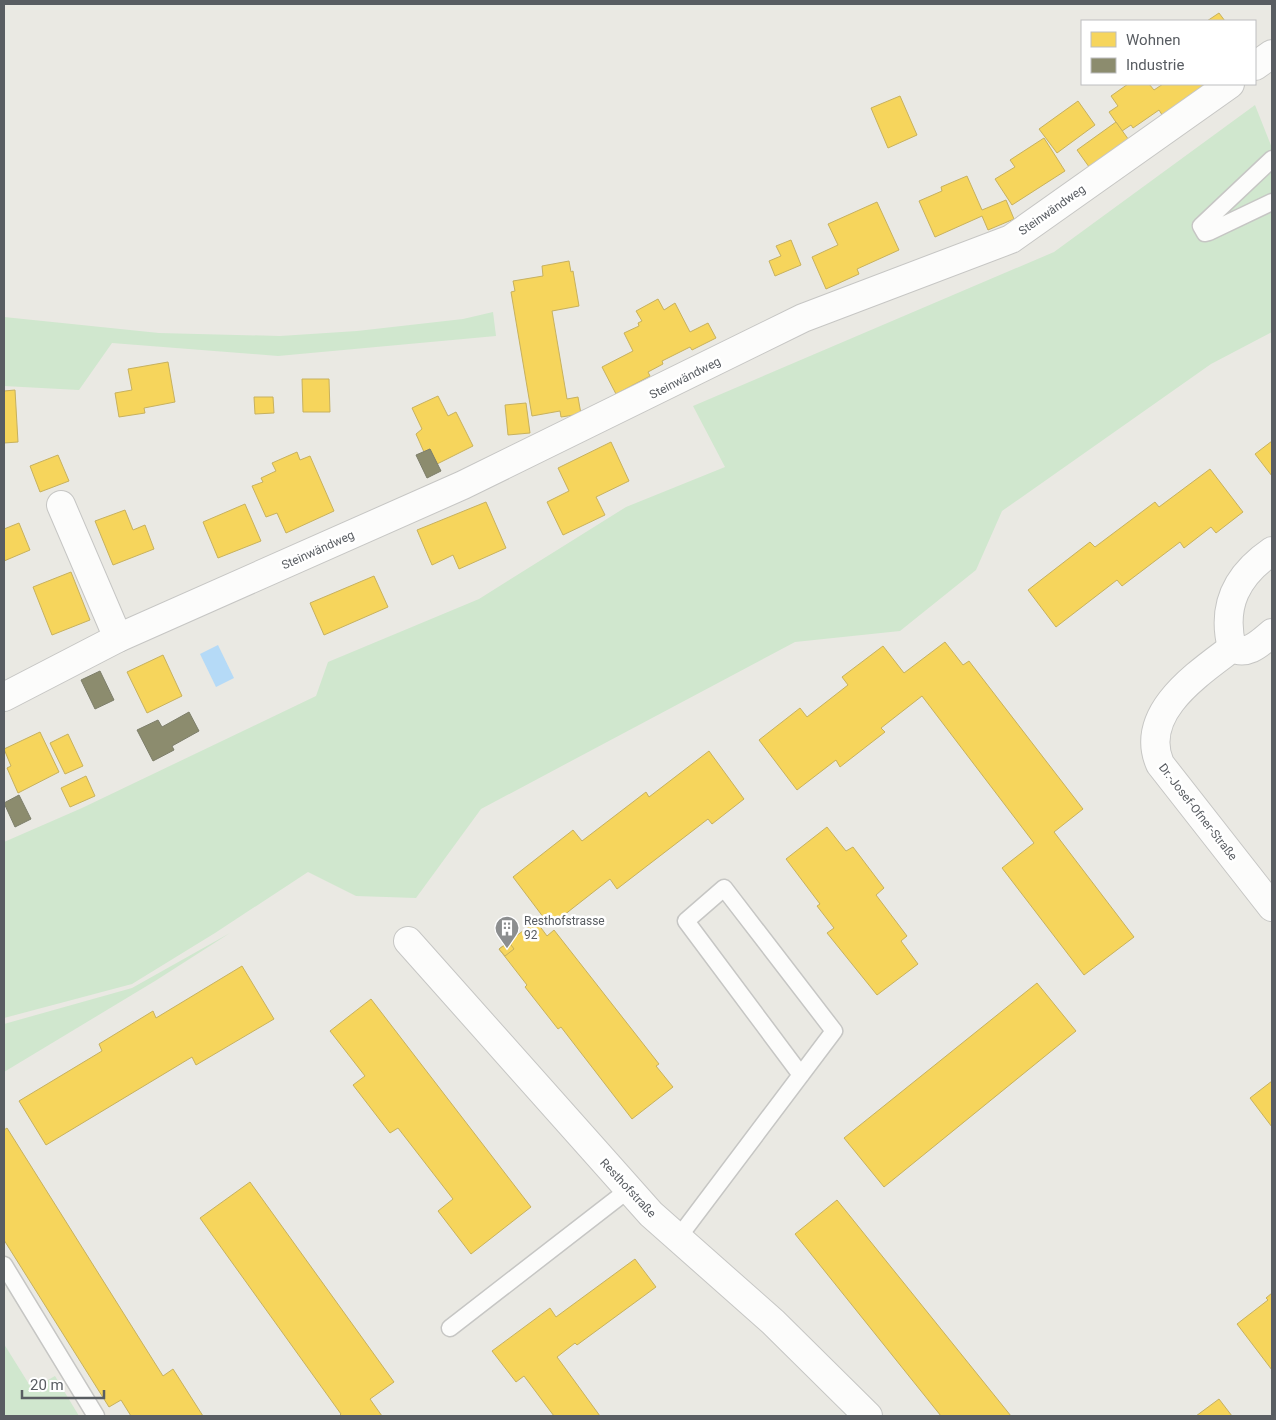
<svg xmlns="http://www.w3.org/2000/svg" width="1276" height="1420" viewBox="0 0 1276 1420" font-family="Roboto,sans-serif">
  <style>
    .green { fill: #d0e7ce }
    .water { fill: #b5daf7 }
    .homes { fill: #f6d55c; stroke: #c7b15e }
    .industry { fill: #8c8c6e; stroke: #7d7e6a }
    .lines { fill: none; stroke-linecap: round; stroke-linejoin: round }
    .lane-casing { stroke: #c6c6c4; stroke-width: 19 }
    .street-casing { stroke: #c6c6c4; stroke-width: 30 }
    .lane { stroke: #fcfcfb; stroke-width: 16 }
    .street { stroke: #fcfcfb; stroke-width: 28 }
    .labels { text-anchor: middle; stroke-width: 5; stroke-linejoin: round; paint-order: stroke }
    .street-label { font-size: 12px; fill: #595d62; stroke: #fff }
    .poi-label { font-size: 12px; fill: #595d62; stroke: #fff; text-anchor: start }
  </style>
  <rect width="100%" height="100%" fill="#eae9e3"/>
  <!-- green -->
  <g class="green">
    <polygon points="1255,105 1272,148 1272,332 1211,364 1002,511 976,570 900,631 795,642 481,809 416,898 356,896 308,872 215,933 132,984 4,1018 4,842 82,808 316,696 328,662 479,599 626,507 725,467 693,406 1054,252"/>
    <polygon points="493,312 496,336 278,356 112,343 79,390 4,386 4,317 159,333 280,336 357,331 463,319"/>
    <polygon points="230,933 155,981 4,1072 4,1024 132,988"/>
    <polygon points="4,1344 32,1389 55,1376 79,1416 4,1416"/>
  </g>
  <!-- water -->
  <polygon class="water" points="218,645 234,678 216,687 200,654"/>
  <!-- homes -->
  <g class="homes">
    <polygon points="1219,13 1225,21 1207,21"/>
    <polygon points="1128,84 1149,84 1154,90 1163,84 1202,84 1207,92 1166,121 1159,110 1133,128 1131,125 1122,131 1109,112 1118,106 1111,96"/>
    <polygon points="900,96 917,135 888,148 871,108"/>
    <polygon points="1078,101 1095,125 1057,153 1039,129"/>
    <polygon points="1116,122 1131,143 1092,171 1077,150"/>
    <polygon points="1044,138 1065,171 1012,205 995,179 1015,167 1010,160"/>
    <polygon points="967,176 982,210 1006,200 1014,219 988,230 982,216 935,237 919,201 942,191 941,187"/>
    <polygon points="877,202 899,250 857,269 859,274 826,289 812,257 838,245 828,224"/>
    <polygon points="791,240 801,265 775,276 769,261 781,256 776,246"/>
    <polygon points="569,261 571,272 573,271 579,306 552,311 567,399 578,397 581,414 561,417 560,411 532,416 511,292 515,291 513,281 543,276 542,266"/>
    <polygon points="658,299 664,310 675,303 690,332 708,323 716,338 692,350 690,347 662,361 663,364 648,372 650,376 616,394 602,367 633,351 624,333 639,326 638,323 642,321 636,311"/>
    <polygon points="168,362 175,402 144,408 145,413 119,417 115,393 132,390 128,369"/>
    <polygon points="302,379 329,379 330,412 303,412"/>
    <polygon points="15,390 18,442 4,443 4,391"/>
    <polygon points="438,396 448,416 456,412 473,446 437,464 430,449 424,452 416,434 422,429 412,408"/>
    <polygon points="254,397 273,397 274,413 255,414"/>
    <polygon points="526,403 530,433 508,435 505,405"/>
    <polygon points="1272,441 1272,476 1255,454"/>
    <polygon points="611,442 629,481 596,497 605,515 563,535 547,502 569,491 558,468"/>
    <polygon points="297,452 300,460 310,456 334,511 286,533 277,513 266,517 252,486 263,482 261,478 276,471 272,463"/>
    <polygon points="58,455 69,481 40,492 30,466"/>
    <polygon points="1210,469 1243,512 1216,533 1211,527 1184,548 1180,542 1122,586 1117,580 1056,627 1028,590 1090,542 1095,547 1155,502 1159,507"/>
    <polygon points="486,502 506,548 459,569 453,555 432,565 417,530"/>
    <polygon points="245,504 261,541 218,558 203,522"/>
    <polygon points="125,510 133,530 145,525 154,549 113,565 95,521"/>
    <polygon points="19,523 30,550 4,561 4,529"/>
    <polygon points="71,572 90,620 52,635 33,587"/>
    <polygon points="374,576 388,607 324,635 310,603"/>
    <polygon points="945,642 963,665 969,661 1083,809 1054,832 1134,937 1084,975 1002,868 1034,843 922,696 881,728 885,732 840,767 836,760 797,790 759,740 800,708 807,717 848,685 842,677 883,646 904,673"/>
    <polygon points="163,655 182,696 147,713 127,672"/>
    <polygon points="40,732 59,772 18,793 7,768 11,766 4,749"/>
    <polygon points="68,734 83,766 65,774 50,743"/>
    <polygon points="709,751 744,799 712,824 708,819 617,889 610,879 550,926 513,877 573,830 582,841 646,792 649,797"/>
    <polygon points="86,776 95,796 70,807 61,788"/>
    <polygon points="827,827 846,851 853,847 884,888 876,895 907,936 901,941 918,964 877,995 827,933 834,928 817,906 820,904 786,859"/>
    <polygon points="536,921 547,936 554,930 659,1064 656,1066 673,1087 632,1119 561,1027 558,1029 525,987 527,985 499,949"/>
    <polygon points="509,942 514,949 505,956 499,949"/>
    <polygon points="242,966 274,1019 196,1065 192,1057 46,1145 19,1101 102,1051 99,1044 153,1011 156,1018"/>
    <polygon points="1037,983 1076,1031 884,1187 844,1138"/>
    <polygon points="371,999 531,1207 471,1254 438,1211 453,1199 398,1128 390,1133 353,1085 365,1076 330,1031"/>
    <polygon points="1272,1081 1272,1127 1250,1098"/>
    <polygon points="7,1128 163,1376 173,1369 203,1416 131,1416 121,1400 109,1407 4,1240 4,1130"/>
    <polygon points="250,1182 394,1382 370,1399 382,1416 339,1416 341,1414 200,1218"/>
    <polygon points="837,1200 1011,1416 941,1416 795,1234"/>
    <polygon points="635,1259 656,1287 577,1345 575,1343 557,1357 600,1416 554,1416 524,1376 516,1382 492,1351 550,1308 556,1317"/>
    <polygon points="1272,1293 1272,1370 1237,1324 1268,1300 1266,1298"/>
    <polygon points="1219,1399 1232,1416 1196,1416"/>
  </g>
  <!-- industry -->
  <g class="industry">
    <polygon points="430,449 441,471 427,478 416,455"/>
    <polygon points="100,671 114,700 95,709 81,680"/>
    <polygon points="189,712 199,731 172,746 174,750 153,761 137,730 158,720 162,727"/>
    <polygon points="19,795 31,819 15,827 4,803"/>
  </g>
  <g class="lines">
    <defs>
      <g id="lane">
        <polyline points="1272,159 1201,226 1205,233 1209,232 1272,202"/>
        <polyline points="678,1238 834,1031 724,888 686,921 801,1075"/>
        <polyline points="4,1265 96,1416"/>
        <polyline points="450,1328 628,1190"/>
      </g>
      <g id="street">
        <polyline points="1255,66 1272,54"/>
        <polyline points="61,505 118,638"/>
        <path d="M1272,633C1260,643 1248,656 1232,648C1198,674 1138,713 1160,764L1272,907"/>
        <path d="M1232,648C1221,605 1237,575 1272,551"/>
        <polyline points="4,697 118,638 463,485 803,318 1011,239 1230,84"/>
        <polyline points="408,941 651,1214 773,1322 868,1416"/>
      </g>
    </defs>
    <!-- lane casing -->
    <use href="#lane" class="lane-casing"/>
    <!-- street casing -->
    <use href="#street" class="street-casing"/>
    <!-- lane -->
    <use href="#lane" class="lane"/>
    <!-- street -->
    <use href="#street" class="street"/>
  </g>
  <!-- icons -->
  <defs>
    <symbol id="building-pin" viewBox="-11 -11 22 30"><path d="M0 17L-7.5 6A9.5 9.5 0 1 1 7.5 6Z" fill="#8c8e8f" stroke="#fff"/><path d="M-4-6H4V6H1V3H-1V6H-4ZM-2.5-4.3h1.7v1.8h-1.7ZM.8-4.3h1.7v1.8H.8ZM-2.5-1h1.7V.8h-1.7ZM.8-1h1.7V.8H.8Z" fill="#fff"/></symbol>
  </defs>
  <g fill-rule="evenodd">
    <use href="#building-pin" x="493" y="914" width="28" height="38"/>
  </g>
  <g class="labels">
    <!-- street labels -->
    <g class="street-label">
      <text transform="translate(1052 210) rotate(-35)" y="4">Steinwändweg</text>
      <text transform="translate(685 378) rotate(-27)" y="4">Steinwändweg</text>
      <text transform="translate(318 550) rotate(-24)" y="4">Steinwändweg</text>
      <text transform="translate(1198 812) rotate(52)" y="4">Dr.-Josef-Ofner-Straße</text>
      <text transform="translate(628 1188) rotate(47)" y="4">Resthofstraße</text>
    </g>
    <!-- poi labels -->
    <g class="poi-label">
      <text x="524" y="925">Resthofstrasse<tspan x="524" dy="14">92</tspan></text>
    </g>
  </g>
  <!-- border -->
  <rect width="1276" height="1420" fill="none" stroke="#595d62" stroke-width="10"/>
  <!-- legend -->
  <rect x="1081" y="20" width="175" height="65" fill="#ffffff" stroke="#bdbec0"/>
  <rect x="1091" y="32" width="25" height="15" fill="#f6d55c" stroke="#bdbec0"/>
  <text x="1126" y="45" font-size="15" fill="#595d62">Wohnen</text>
  <rect x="1091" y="58" width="25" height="15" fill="#8c8c6e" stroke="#bdbec0"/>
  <text x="1126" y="70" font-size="15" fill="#595d62">Industrie</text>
  <!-- scale -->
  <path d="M22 1390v8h82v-8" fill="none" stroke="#595d62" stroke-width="2.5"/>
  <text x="30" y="1390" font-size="15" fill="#595d62" stroke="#ffffff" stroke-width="4" paint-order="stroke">20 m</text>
</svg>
